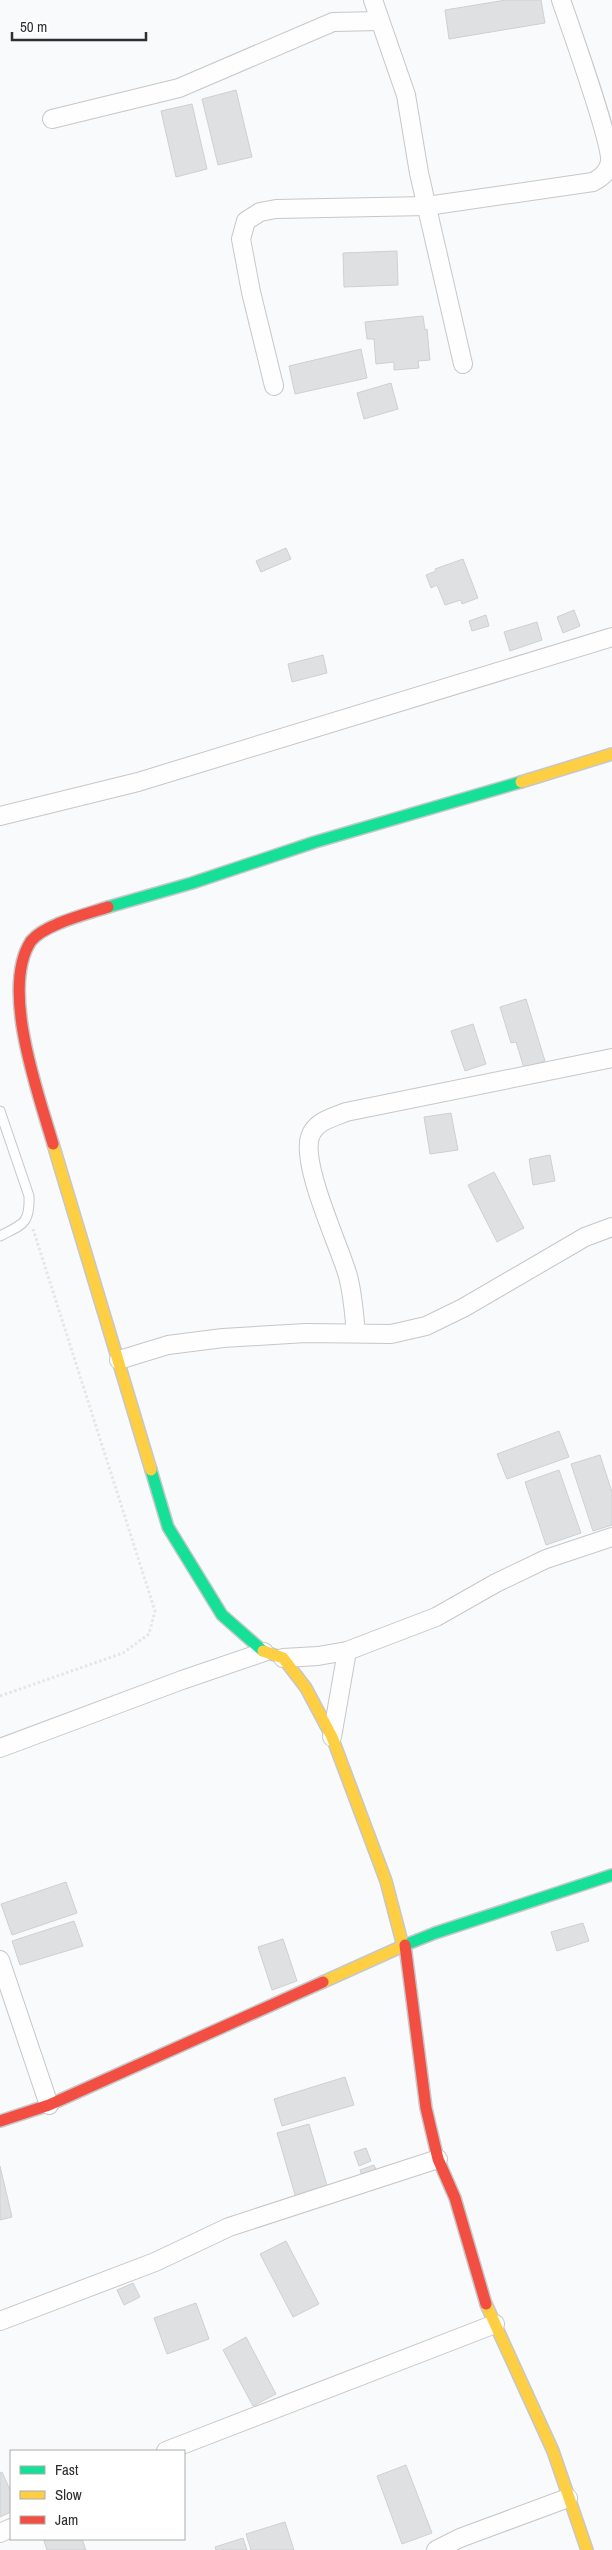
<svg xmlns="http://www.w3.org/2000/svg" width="612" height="2550" viewBox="0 0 612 2550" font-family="'Archivo Narrow',sans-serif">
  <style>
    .building { fill: #dfe0e2; stroke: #cfd0d1 }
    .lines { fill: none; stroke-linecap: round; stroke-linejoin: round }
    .lane-casing { stroke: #c6c7c8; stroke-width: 11 }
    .street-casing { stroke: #c6c7c8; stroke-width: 20 }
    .fast-casing { stroke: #c6c7c8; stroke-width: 14 }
    .slow-casing { stroke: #c6c7c8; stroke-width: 14 }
    .jam-casing { stroke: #c6c7c8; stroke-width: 14 }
    .path { stroke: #e5e6e6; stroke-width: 3; stroke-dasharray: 2.5 2.5; stroke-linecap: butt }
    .lane { stroke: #fefeff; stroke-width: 9 }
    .street { stroke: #fefeff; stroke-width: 18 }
    .fast { stroke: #16e098; stroke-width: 11 }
    .slow { stroke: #ffcf43; stroke-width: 11 }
    .jam { stroke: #f24e42; stroke-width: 11 }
  </style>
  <rect width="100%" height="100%" fill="#f8fafc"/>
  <!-- building -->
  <g class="building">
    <polygon points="506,0 541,0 545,23 449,39 445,10"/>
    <polygon points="236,90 252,157 218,165 202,99"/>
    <polygon points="192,104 207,169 176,177 161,111"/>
    <polygon points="397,251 398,285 344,287 343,253"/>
    <polygon points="423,316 425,330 427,329 430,360 418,361 419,368 394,370 394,362 376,364 374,339 367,339 365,322"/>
    <polygon points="361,349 367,378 295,394 289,366"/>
    <polygon points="391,383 398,409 364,419 357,393"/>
    <polygon points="286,548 291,559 261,572 256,561"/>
    <polygon points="463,559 478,598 462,604 461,600 445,605 437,585 431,588 426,575 436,571 435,569"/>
    <polygon points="574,610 580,626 563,633 557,617"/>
    <polygon points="486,615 489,626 472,631 469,621"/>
    <polygon points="537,622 542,640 510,651 504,632"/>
    <polygon points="323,655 327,673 292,682 288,664"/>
    <polygon points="526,999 545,1061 524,1068 516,1042 511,1043 500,1007"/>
    <polygon points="473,1024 486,1064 465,1071 451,1031"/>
    <polygon points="451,1113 458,1150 430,1154 424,1117"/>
    <polygon points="550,1155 555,1181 533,1185 529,1159"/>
    <polygon points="494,1172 524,1228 497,1242 468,1185"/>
    <polygon points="559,1431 569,1457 507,1479 497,1454"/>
    <polygon points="600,1455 612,1492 612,1525 593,1531 571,1464"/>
    <polygon points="559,1470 581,1533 546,1545 525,1482"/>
    <polygon points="66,1882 77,1913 12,1935 1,1904"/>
    <polygon points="74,1921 83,1946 20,1965 12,1941"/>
    <polygon points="583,1923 589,1941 557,1951 551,1932"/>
    <polygon points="283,1939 297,1981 272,1990 258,1947"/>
    <polygon points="345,2077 354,2105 282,2126 274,2099"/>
    <polygon points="309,2124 328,2189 296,2198 277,2133"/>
    <polygon points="366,2148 371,2161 359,2166 354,2152"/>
    <polygon points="374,2165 378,2174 363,2179 360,2170"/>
    <polygon points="0,2166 12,2217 0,2220"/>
    <polygon points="286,2241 319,2304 293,2317 260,2254"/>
    <polygon points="133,2283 140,2297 124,2305 117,2290"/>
    <polygon points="196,2303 209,2339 167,2354 154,2318"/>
    <polygon points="246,2337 276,2394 253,2406 223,2350"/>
    <polygon points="406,2465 432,2533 402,2544 377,2476"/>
    <polygon points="2,2472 11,2492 11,2512 0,2517 0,2473"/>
    <polygon points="285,2522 294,2550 251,2550 246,2534"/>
    <polygon points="243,2538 247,2550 216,2550 215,2547"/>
    <polygon points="50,2539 82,2539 86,2550 47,2550 44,2541"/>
  </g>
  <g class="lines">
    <defs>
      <path id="lane" d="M0,1111L29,1196C30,1224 23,1224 0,1236"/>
      <g id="street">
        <polyline points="373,0 406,95 419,173 463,364"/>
        <polyline points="52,119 179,88 333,22 380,21"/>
        <path d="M274,386L251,292L241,239L246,221L260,212L276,209L427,206L593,182C602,177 608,172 610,162C612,143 570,26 561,0"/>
        <polyline points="0,816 138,782 612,637"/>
        <path d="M356,1333C354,1314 353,1295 348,1276C339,1245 301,1165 310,1137C315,1121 332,1118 346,1112L612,1058"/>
        <polyline points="119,1360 168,1345 223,1338 306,1333 391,1334 426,1326 463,1308 585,1237 612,1227"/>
        <polyline points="283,1658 318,1656 347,1651 436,1617 496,1583 546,1559 612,1537"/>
        <polyline points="332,1737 347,1651"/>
        <polyline points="0,1748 182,1680 264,1652"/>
        <polyline points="0,1960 49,2105"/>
        <polyline points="0,2321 155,2262 229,2227 438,2159"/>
        <polyline points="166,2451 495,2324"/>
        <polyline points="0,2533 11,2528"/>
        <polyline points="436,2550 460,2538 568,2498"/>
      </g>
      <g id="fast">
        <polyline points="108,907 192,883 315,842 521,782"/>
        <polyline points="151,1470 168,1527 222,1615 263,1651"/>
        <polyline points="405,1945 435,1933 612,1875"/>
      </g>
      <g id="slow">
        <polyline points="521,782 612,754"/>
        <polyline points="53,1144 151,1470"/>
        <polyline points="263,1651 283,1658 306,1688 332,1737 386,1881 403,1946 323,1982"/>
        <polyline points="486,2304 553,2451 587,2550"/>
      </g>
      <g id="jam">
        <path d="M53,1144C38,1093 0,988 31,941C45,924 87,914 108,907"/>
        <polyline points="405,1945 426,2108 438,2159 455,2198 486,2304"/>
        <polyline points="0,2121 49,2105 323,1982"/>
      </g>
    </defs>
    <!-- lane casing -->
    <use href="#lane" class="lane-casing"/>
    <!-- street casing -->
    <use href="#street" class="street-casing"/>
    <!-- fast casing -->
    <use href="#fast" class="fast-casing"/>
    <!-- slow casing -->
    <use href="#slow" class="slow-casing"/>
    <!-- jam casing -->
    <use href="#jam" class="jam-casing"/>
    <!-- path -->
    <polyline class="path" points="0,1696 123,1653 149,1634 155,1611 33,1229"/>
    <!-- lane -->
    <use href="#lane" class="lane"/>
    <!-- street -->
    <use href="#street" class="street"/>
    <!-- fast -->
    <use href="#fast" class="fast"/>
    <!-- slow -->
    <use href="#slow" class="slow"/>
    <!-- jam -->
    <use href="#jam" class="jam"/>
  </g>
  <!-- legend -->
  <rect x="10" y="2450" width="175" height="90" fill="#ffffff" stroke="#abacac"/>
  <rect x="20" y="2466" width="25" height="8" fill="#16e098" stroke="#abacac"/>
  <text x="55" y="2475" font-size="15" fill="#2e2f30">Fast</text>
  <rect x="20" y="2491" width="25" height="8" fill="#ffcf43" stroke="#abacac"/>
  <text x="55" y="2500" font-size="15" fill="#2e2f30">Slow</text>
  <rect x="20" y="2516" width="25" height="8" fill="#f24e42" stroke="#abacac"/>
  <text x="55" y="2525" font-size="15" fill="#2e2f30">Jam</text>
  <!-- scale -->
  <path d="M12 32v8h134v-8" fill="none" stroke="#2e2f30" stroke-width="2.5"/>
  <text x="20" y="32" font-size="15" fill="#2e2f30" stroke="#ffffff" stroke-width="4" paint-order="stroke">50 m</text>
</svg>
